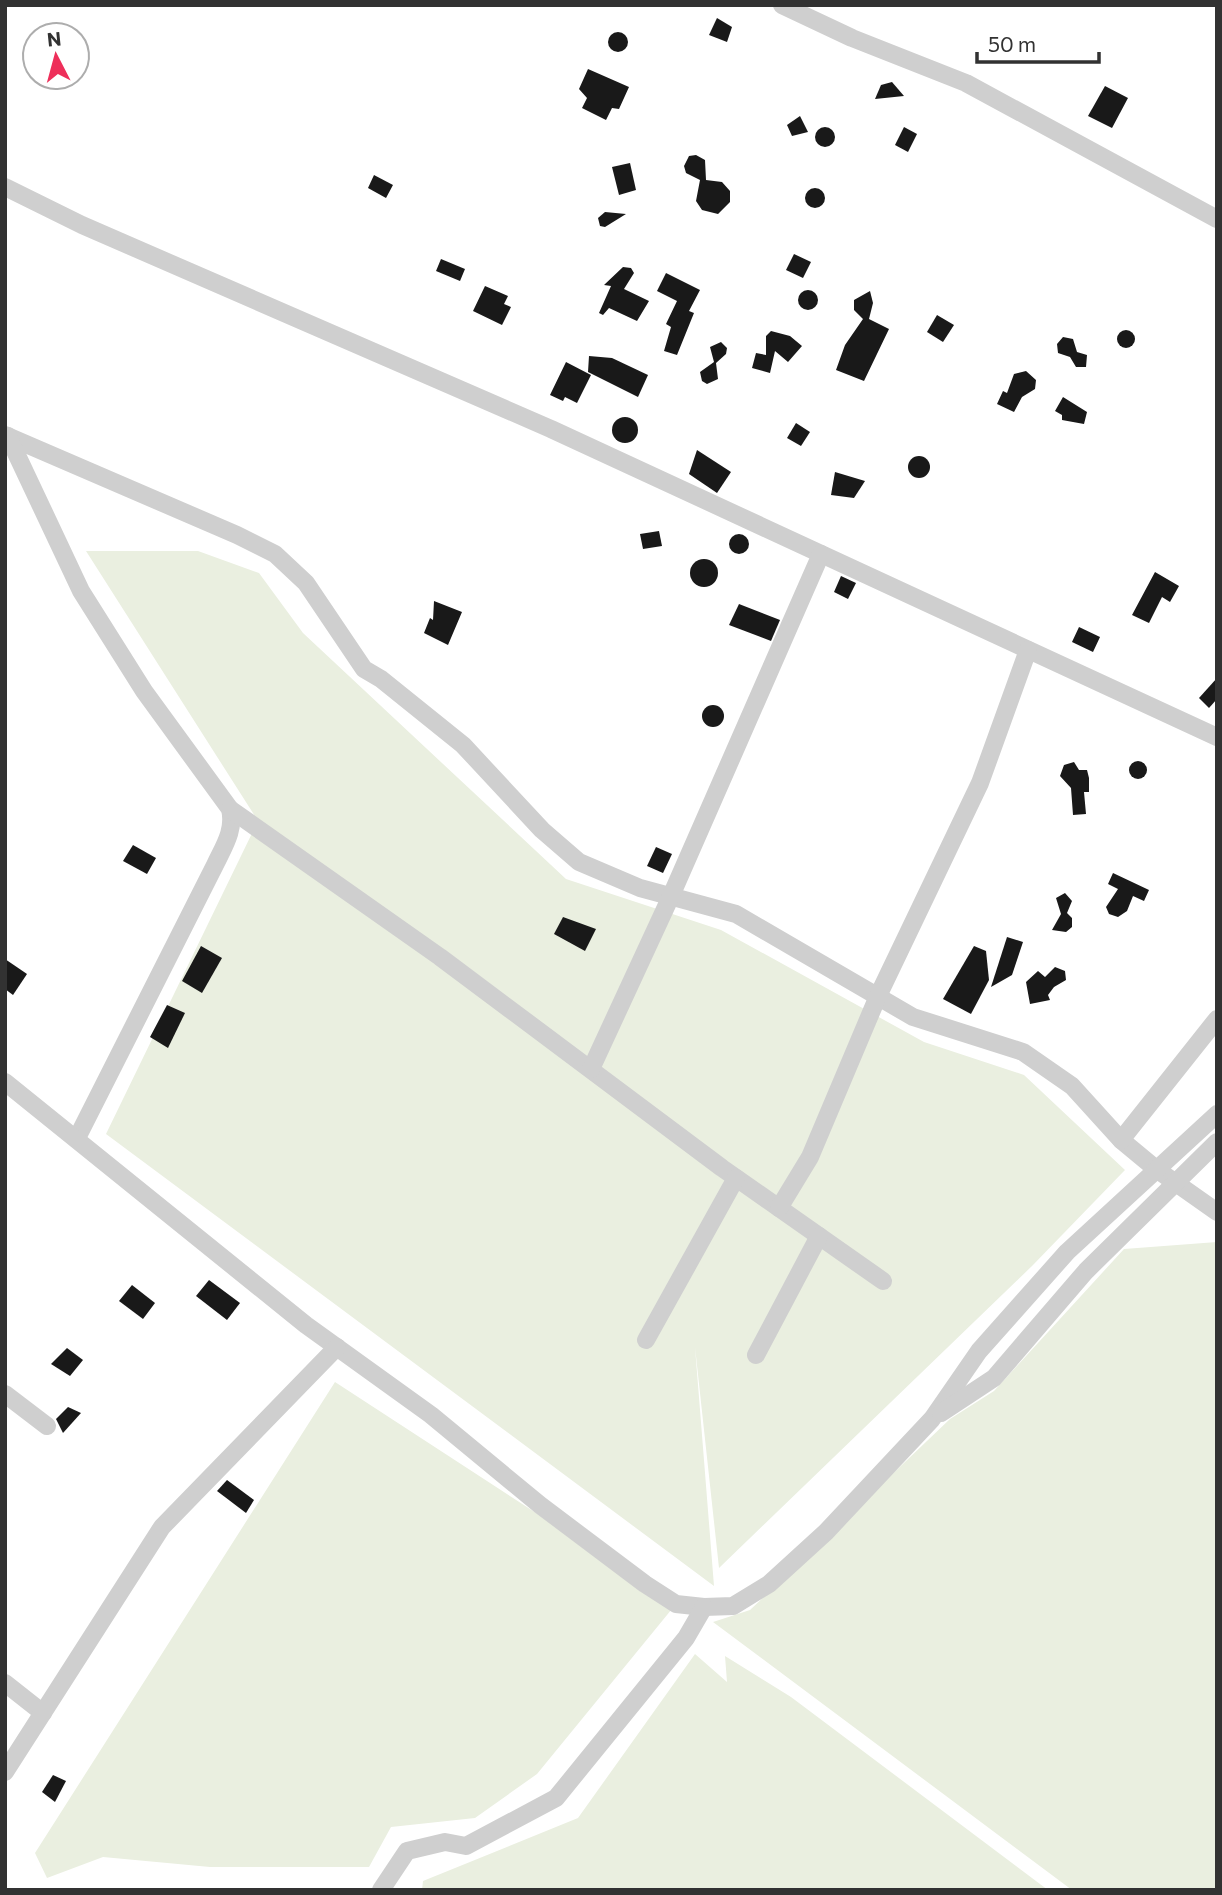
<svg xmlns="http://www.w3.org/2000/svg" width="1222" height="1895" viewBox="0 0 1222 1895" font-family="Commissioner,sans-serif">
  <style>
    .green { fill: #eaefe0 }
    .building { fill: #191919 }
    .lines { fill: none; stroke-linecap: round; stroke-linejoin: round }
    .minor { stroke: #cfcfcf; stroke-width: 18 }
  </style>
  <rect width="100%" height="100%" fill="#fff"/>
  <!-- green -->
  <g class="green">
    <polygon points="86,551 198,551 259,573 303,633 566,879 721,930 924,1042 1024,1075 1125,1170 1032,1266 719,1568 695,1347 714,1586 106,1134 258,821"/>
    <polygon points="1217,1242 1217,1890 1072,1890 713,1622 750,1610 950,1419 994,1391 1124,1249"/>
    <polygon points="335,1382 676,1604 537,1774 475,1818 391,1827 369,1867 210,1867 103,1857 47,1878 35,1853"/>
    <polygon points="695,1654 727,1682 725,1656 791,1697 1048,1890 422,1890 423,1881 578,1818"/>
  </g>
  <!-- building -->
  <g class="building">
    <polygon points="717,18 732,27 727,42 709,35"/>
    <circle cx="618" cy="42" r="10"/>
    <polygon points="588,69 629,87 619,109 612,108 606,120 582,108 587,98 579,89"/>
    <polygon points="892,82 904,96 875,99 881,85"/>
    <polygon points="1105,86 1128,98 1112,128 1088,116"/>
    <polygon points="800,116 808,132 792,136 787,125"/>
    <circle cx="825" cy="137" r="10"/>
    <polygon points="904,127 917,134 908,152 895,145"/>
    <polygon points="696,155 705,160 706,180 722,182 730,191 730,202 718,214 702,210 696,201 700,180 686,173 684,166 689,156"/>
    <polygon points="630,163 636,190 619,195 612,167"/>
    <polygon points="374,175 393,185 386,198 368,188"/>
    <circle cx="815" cy="198" r="10"/>
    <polygon points="605,212 626,214 605,227 600,226 598,218"/>
    <polygon points="794,254 811,262 803,278 786,270"/>
    <polygon points="441,259 465,269 460,281 436,271"/>
    <polygon points="623,267 631,268 634,273 624,289 649,301 637,321 609,308 603,315 599,313 611,286 604,285"/>
    <polygon points="666,273 700,290 689,311 694,313 677,355 664,351 671,327 666,324 677,301 657,291"/>
    <polygon points="485,286 508,296 504,304 511,307 502,325 473,311"/>
    <circle cx="808" cy="300" r="10"/>
    <polygon points="870,291 873,303 869,319 889,329 864,381 836,370 845,345 863,319 854,310 854,300"/>
    <polygon points="937,315 954,325 943,342 927,332"/>
    <circle cx="1126" cy="339" r="9"/>
    <polygon points="771,331 790,336 802,346 788,362 775,351 770,373 752,368 756,353 766,355 766,336"/>
    <polygon points="1063,337 1073,339 1077,352 1087,355 1086,367 1076,367 1070,357 1058,353 1057,344"/>
    <polygon points="721,342 727,348 726,354 716,363 718,379 707,384 702,381 700,372 714,362 710,347"/>
    <polygon points="589,356 612,358 648,375 638,397 588,372"/>
    <polygon points="566,362 591,375 577,403 565,397 563,401 550,395"/>
    <polygon points="1026,371 1036,380 1035,389 1022,397 1014,412 997,404 1003,391 1007,393 1014,374"/>
    <polygon points="1063,397 1087,412 1084,424 1062,420 1062,415 1055,411"/>
    <circle cx="625" cy="430" r="13"/>
    <polygon points="796,423 810,432 801,446 787,438"/>
    <polygon points="697,450 731,472 717,493 689,474"/>
    <circle cx="919" cy="467" r="11"/>
    <polygon points="835,472 865,481 854,498 831,495"/>
    <polygon points="659,531 662,546 643,549 640,534"/>
    <circle cx="739" cy="544" r="10"/>
    <circle cx="704" cy="573" r="14"/>
    <polygon points="1155,572 1179,586 1170,602 1162,597 1149,623 1132,615"/>
    <polygon points="841,576 856,583 848,599 834,592"/>
    <polygon points="434,601 462,612 448,645 424,633 430,618 433,620"/>
    <polygon points="739,604 780,620 771,641 729,625"/>
    <polygon points="1079,627 1100,637 1093,652 1072,642"/>
    <polygon points="1217,678 1217,699 1209,708 1199,698"/>
    <circle cx="713" cy="716" r="11"/>
    <circle cx="1138" cy="770" r="9"/>
    <polygon points="1074,762 1079,770 1087,770 1089,778 1089,792 1084,792 1086,814 1073,815 1071,788 1060,776 1064,765"/>
    <polygon points="133,845 156,858 147,874 123,861"/>
    <polygon points="656,847 672,854 663,873 647,866"/>
    <polygon points="1113,873 1149,890 1144,901 1133,896 1127,911 1118,917 1109,914 1106,907 1118,889 1108,884"/>
    <polygon points="1065,893 1072,901 1067,913 1072,918 1072,927 1066,932 1052,930 1061,914 1056,898"/>
    <polygon points="563,917 596,929 585,951 554,934"/>
    <polygon points="1007,937 1023,942 1012,975 991,987"/>
    <polygon points="201,946 222,958 202,993 182,981"/>
    <polygon points="974,946 986,951 989,980 971,1014 943,999"/>
    <polygon points="5,959 27,974 13,995 5,989"/>
    <polygon points="1055,967 1065,971 1066,980 1054,987 1048,995 1050,1000 1030,1004 1026,982 1038,971 1045,977"/>
    <polygon points="167,1005 185,1013 168,1048 150,1037"/>
    <polygon points="209,1280 240,1303 227,1320 196,1296"/>
    <polygon points="132,1285 155,1303 143,1319 119,1301"/>
    <polygon points="67,1348 83,1360 70,1376 51,1364"/>
    <polygon points="68,1407 81,1413 63,1433 56,1419"/>
    <polygon points="227,1480 254,1500 246,1513 217,1491"/>
    <polygon points="53,1775 66,1781 55,1802 42,1792"/>
  </g>
  <g class="lines">
    <!-- minor -->
    <g class="minor">
      <polyline points="782,5 852,38 966,83 1217,219"/>
      <polyline points="5,187 82,225 551,429 1217,737"/>
      <polyline points="5,435 237,535 275,554 306,583 364,669 381,679 463,745 542,830 579,862 640,888 736,914 913,1017 1023,1052 1072,1086 1121,1140 1156,1169 1217,1212"/>
      <path d="M8,436L81,591L144,691L230,809C235,830 224,846 215,865L77,1138"/>
      <polyline points="230,809 440,957 722,1168 883,1281"/>
      <polyline points="591,1069 671,896 821,554"/>
      <polyline points="5,1082 306,1325 431,1415 540,1505 645,1584 676,1604 704,1607 733,1606 769,1584 826,1532 932,1419 979,1351 1067,1252 1217,1114"/>
      <polyline points="1121,1140 1217,1019"/>
      <polyline points="779,1208 810,1157 878,996 980,783 1028,650"/>
      <polyline points="646,1340 736,1178"/>
      <polyline points="756,1355 819,1236"/>
      <polyline points="5,1394 47,1426"/>
      <polyline points="941,1413 994,1378 1086,1271 1217,1142"/>
      <polyline points="5,1683 43,1713"/>
      <polyline points="5,1772 162,1527 337,1347"/>
      <polyline points="381,1890 407,1851 445,1842 466,1846 556,1798 686,1638 704,1607"/>
    </g>
  </g>
  <!-- border -->
  <rect width="1222" height="1895" fill="none" stroke="#323232" stroke-width="14"/>
  <!-- north arrow -->
  <g transform="translate(56 56) rotate(354)"><circle r="33" fill="#ffffff" stroke="#adadad" stroke-width="2"/>
  <path d="M0-5L12 26L0 18L-12 26Z" fill="#ee2f5a"/>
  <text y="-10" font-size="19" font-weight="bold" text-anchor="middle" fill="#323232">N</text>
  </g>
  <!-- scale -->
  <path d="M977 52v10h122v-10" fill="none" stroke="#323232" stroke-width="3.5"/>
  <text x="988" y="52" font-size="21" fill="#323232" stroke="#ffffff" stroke-width="5" paint-order="stroke">50 m</text>
</svg>
